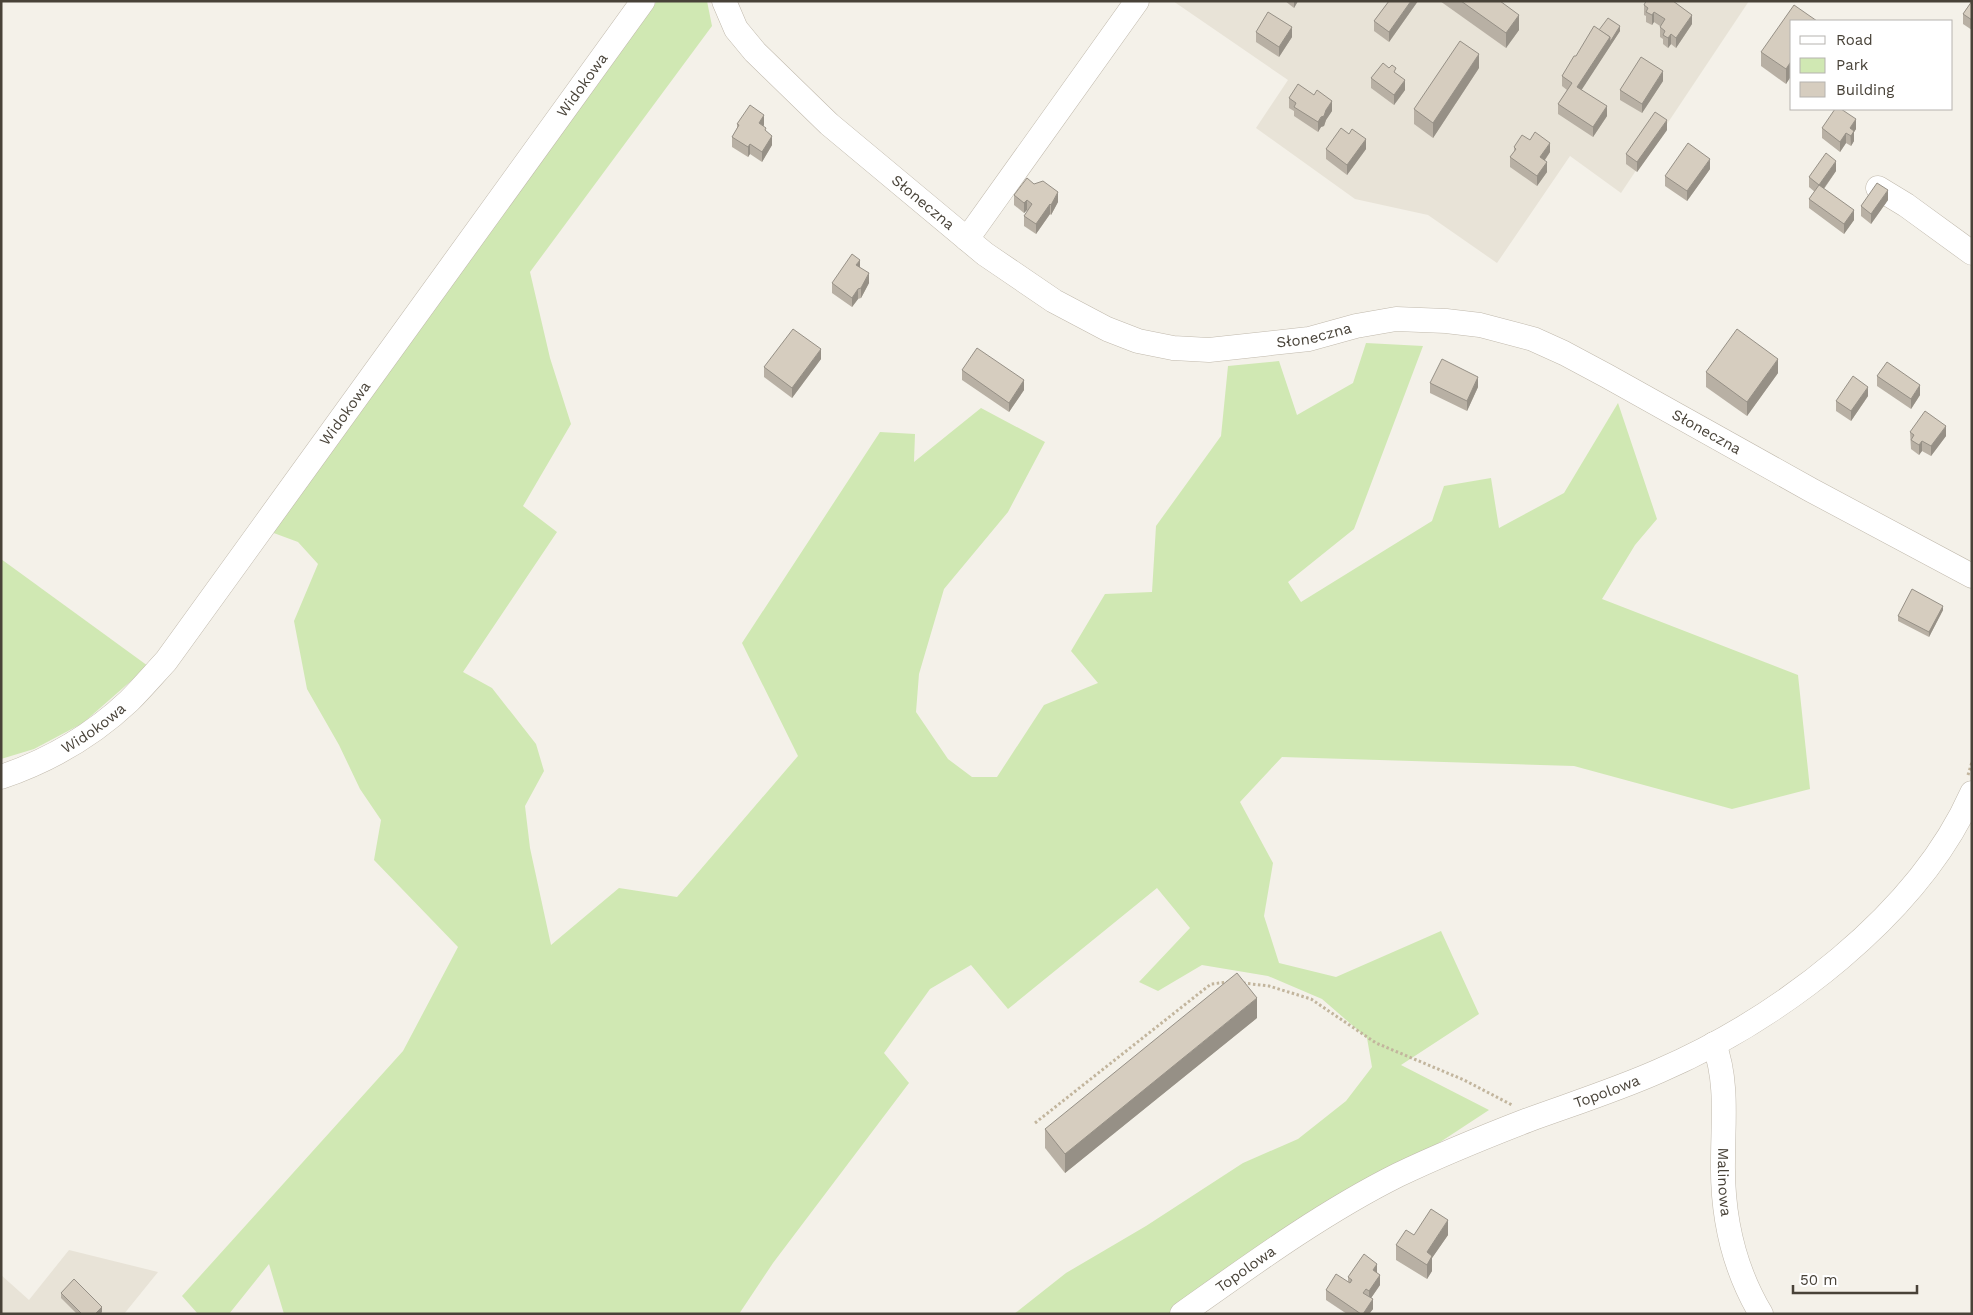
<svg xmlns="http://www.w3.org/2000/svg" width="1973" height="1315" viewBox="0 0 1973 1315" font-family="'Work Sans',sans-serif">
  <style>
    .residential { fill: #e8e3d7 }
    .green { fill: #d0e8b3 }
    .lines { fill: none; stroke-linecap: round; stroke-linejoin: round }
    .minor-casing { stroke: #c0b9ac; stroke-width: 25 }
    .path { stroke: #c2b59d; stroke-width: 3; stroke-dasharray: 2.5 2.5; stroke-linecap: butt }
    .minor { stroke: #fff; stroke-width: 24 }
    .wall { fill: #b8b0a4 }
    .shaded-wall { fill: #969086 }
    .building { fill: #d6cdbf; stroke: #969086 }
    .labels { text-anchor: middle; stroke-width: 4; stroke-linejoin: round; paint-order: stroke }
    .street-label { font-size: 15px; fill: #484238; stroke: #fff }
  </style>
  <rect width="100%" height="100%" fill="#f4f1e9"/>
  <!-- residential -->
  <g class="residential">
    <polygon points="1173,1 1749,1 1621,193 1570,156 1497,263 1428,215 1355,199 1256,128 1288,80"/>
    <polygon points="69,1250 158,1272 124,1314 1,1314 1,1275 29,1300"/>
  </g>
  <!-- green -->
  <g class="green">
    <polygon points="657,1 707,1 712,26 530,272 550,358 571,424 523,506 557,532 463,672 492,688 536,744 544,771 525,806 530,848 551,945 619,888 677,897 798,756 742,643 880,432 915,434 914,462 981,408 1045,442 1008,512 944,589 919,674 916,712 948,759 972,777 997,777 1044,705 1098,683 1071,651 1105,594 1152,592 1156,526 1221,436 1228,366 1279,361 1297,415 1353,383 1366,343 1423,346 1354,529 1288,582 1301,602 1432,521 1444,486 1491,478 1499,528 1564,493 1618,403 1657,519 1635,545 1602,599 1798,675 1810,789 1732,809 1574,766 1282,757 1240,802 1273,863 1264,916 1279,963 1336,977 1441,931 1479,1014 1401,1065 1489,1110 1178,1314 1014,1314 1066,1273 1146,1226 1243,1163 1298,1139 1346,1101 1372,1067 1367,1038 1322,999 1268,976 1202,965 1158,991 1139,982 1190,928 1157,888 1008,1009 971,965 930,989 884,1053 909,1083 773,1263 739,1314 284,1314 269,1264 229,1314 198,1314 182,1296 403,1051 458,947 374,860 381,820 360,789 339,745 307,689 294,621 318,564 298,542 271,532"/>
    <polygon points="1,559 148,666 83,723 34,749 1,759"/>
  </g>
  <g class="lines">
    <defs>
      <g id="minor">
        <path id="s1" d="M724,1L736,29L755,52L829,124L985,254L1054,301L1107,329L1138,341L1173,348L1209,350L1309,339L1356,326L1396,319L1446,321L1480,325L1533,339L1564,353L1607,376L1811,490L1972,576"/>
        <polyline points="1878,188 1906,205 1972,253"/>
        <polyline points="967,239 1137,1"/>
        <path id="s2" d="M1,777C48,761 93,735 129,701C142,688 154,674 166,661L643,1"/>
        <path id="s3" d="M1714,1044C1728,1081 1723,1122 1723,1161C1722,1215 1733,1267 1761,1314"/>
        <path id="s4" d="M1182,1314C1251,1265 1322,1213 1398,1175C1440,1155 1484,1137 1528,1120C1572,1104 1616,1090 1659,1071C1779,1019 1918,915 1972,793"/>
      </g>
    </defs>
    <!-- minor casing -->
    <use href="#minor" class="minor-casing"/>
    <!-- path -->
    <g class="path">
      <polyline points="1968,775 1972,762"/>
      <polyline points="1243,983 1269,986 1311,999 1376,1043 1464,1080 1512,1105"/>
      <polyline points="1035,1123 1211,984 1229,982"/>
    </g>
    <!-- minor -->
    <use href="#minor" class="minor"/>
  </g>
  <!-- wall -->
  <g class="wall">
    <polygon points="1285,1 1298,1 1294,8"/>
    <polygon points="1389,1 1418,1 1389,42 1374,31 1374,21"/>
    <polygon points="1440,1 1500,1 1519,30 1506,48"/>
    <polygon points="1972,1 1972,30 1963,24 1963,14"/>
    <polygon points="1644,5 1692,24 1676,48 1671,44 1668,48 1663,44 1663,39 1660,37 1660,26 1654,22 1652,25 1646,22 1646,16 1644,15"/>
    <polygon points="1817,21 1786,84 1761,66 1761,52"/>
    <polygon points="1599,30 1620,31 1581,90 1607,116 1593,137 1558,114 1558,104 1567,90 1562,86 1562,76 1576,56"/>
    <polygon points="1256,32 1292,37 1279,57 1256,42"/>
    <polygon points="1479,68 1433,138 1414,124 1414,109"/>
    <polygon points="1396,73 1405,90 1394,105 1371,88 1371,78"/>
    <polygon points="1663,81 1642,113 1620,100 1620,90"/>
    <polygon points="1289,98 1332,111 1326,120 1324,126 1321,127 1318,132 1294,116 1294,111 1289,108"/>
    <polygon points="737,124 764,125 763,126 772,145 762,162 750,154 748,157 732,147 732,137 737,128"/>
    <polygon points="1822,128 1856,129 1854,132 1854,141 1851,146 1846,143 1840,152 1822,138"/>
    <polygon points="1667,130 1637,172 1626,164 1626,154"/>
    <polygon points="1349,134 1366,149 1347,175 1326,159 1326,149"/>
    <polygon points="1530,140 1550,152 1545,160 1547,172 1537,186 1510,167 1510,157 1514,152 1514,147"/>
    <polygon points="1710,169 1687,201 1665,186 1665,176"/>
    <polygon points="1836,171 1824,189 1854,220 1844,234 1809,208 1809,199 1815,192 1809,187 1809,177"/>
    <polygon points="1014,195 1058,202 1051,215 1050,214 1036,234 1024,226 1024,216 1027,211 1027,210 1024,213 1014,205"/>
    <polygon points="1888,200 1871,224 1861,216 1861,206"/>
    <polygon points="860,268 869,283 861,298 858,299 852,307 832,293 832,283"/>
    <polygon points="821,359 792,398 764,377 764,367"/>
    <polygon points="962,370 1024,390 1009,412 962,380"/>
    <polygon points="1706,372 1778,373 1747,416 1706,387"/>
    <polygon points="1877,376 1920,395 1911,409 1877,386"/>
    <polygon points="1430,383 1478,387 1467,411 1430,393"/>
    <polygon points="1868,396 1851,421 1836,411 1836,401"/>
    <polygon points="1910,432 1946,436 1931,456 1922,451 1919,455 1911,449"/>
    <polygon points="1943,610 1929,637 1898,621 1898,616"/>
    <polygon points="1257,1018 1065,1173 1045,1148 1045,1129"/>
    <polygon points="1414,1235 1448,1235 1432,1258 1432,1271 1427,1279 1396,1260 1396,1245"/>
    <polygon points="1377,1273 1380,1285 1371,1298 1373,1309 1369,1314 1347,1314 1326,1300 1326,1290 1348,1282 1348,1277"/>
    <polygon points="61,1293 102,1312 100,1314 77,1314 61,1298"/>
  </g>
  <!-- shaded-wall -->
  <g class="shaded-wall">
    <polygon points="1294,1 1298,1 1294,8"/>
    <polygon points="1411,1 1418,1 1389,42 1389,32"/>
    <polygon points="1654,12 1654,22 1652,25 1652,15"/>
    <polygon points="1519,15 1519,30 1506,48 1506,33"/>
    <polygon points="1692,15 1692,24 1676,48 1676,38"/>
    <polygon points="1620,26 1620,31 1577,97 1577,87 1610,37"/>
    <polygon points="1292,27 1292,37 1279,57 1279,47"/>
    <polygon points="1671,34 1671,44 1668,48 1668,38"/>
    <polygon points="1479,54 1479,68 1433,138 1433,123"/>
    <polygon points="1792,60 1792,75 1786,84 1786,69"/>
    <polygon points="1663,71 1663,81 1642,113 1642,104"/>
    <polygon points="1405,80 1405,90 1394,105 1394,95"/>
    <polygon points="1332,101 1332,111 1326,120 1324,126 1321,127 1318,132 1318,122"/>
    <polygon points="1607,106 1607,116 1593,137 1593,127"/>
    <polygon points="764,115 764,125 759,133 759,123"/>
    <polygon points="1856,119 1856,129 1854,132 1854,141 1851,146 1850,128"/>
    <polygon points="1667,120 1667,130 1637,172 1637,162"/>
    <polygon points="1846,133 1846,143 1840,152 1840,142"/>
    <polygon points="772,136 772,145 762,162 762,152"/>
    <polygon points="1366,139 1366,149 1347,175 1347,165"/>
    <polygon points="1550,143 1550,152 1540,167 1540,157"/>
    <polygon points="750,144 750,154 748,157 748,147"/>
    <polygon points="1710,159 1710,169 1687,201 1687,191"/>
    <polygon points="1836,161 1836,171 1819,195 1819,185"/>
    <polygon points="1547,162 1547,172 1537,186 1537,176"/>
    <polygon points="1888,190 1888,200 1871,224 1871,214"/>
    <polygon points="1058,192 1058,202 1051,215 1051,205"/>
    <polygon points="1027,200 1027,210 1024,213 1024,203"/>
    <polygon points="1050,204 1050,214 1036,234 1036,224"/>
    <polygon points="1854,210 1854,220 1844,234 1844,224"/>
    <polygon points="860,260 860,270 856,265"/>
    <polygon points="869,273 869,283 861,298 861,288"/>
    <polygon points="858,289 858,299 852,307 852,298"/>
    <polygon points="821,349 821,359 792,398 792,388"/>
    <polygon points="1778,359 1778,373 1747,416 1747,402"/>
    <polygon points="1478,377 1478,387 1467,411 1467,401"/>
    <polygon points="1024,380 1024,390 1009,412 1009,403"/>
    <polygon points="1920,385 1920,395 1911,409 1911,399"/>
    <polygon points="1868,387 1868,396 1851,421 1851,411"/>
    <polygon points="1946,426 1946,436 1931,456 1931,446"/>
    <polygon points="1922,441 1922,451 1919,455 1919,445"/>
    <polygon points="1943,606 1943,610 1929,637 1929,632"/>
    <polygon points="1257,998 1257,1018 1065,1173 1065,1154"/>
    <polygon points="1448,1220 1448,1235 1432,1258 1432,1271 1427,1279 1427,1252"/>
    <polygon points="1377,1264 1377,1274 1373,1270"/>
    <polygon points="1380,1275 1380,1285 1369,1301 1369,1291"/>
    <polygon points="1373,1299 1373,1309 1369,1314 1363,1314"/>
    <polygon points="102,1307 102,1312 100,1314 95,1314"/>
  </g>
  <!-- building -->
  <g class="building">
    <polygon points="1389,1 1411,1 1389,32 1374,21"/>
    <polygon points="1461,1 1500,1 1519,15 1506,33"/>
    <polygon points="1646,1 1673,1 1692,15 1676,38 1671,34 1668,38 1663,35 1665,31 1660,27 1665,19 1654,12 1652,15 1646,12 1648,8 1644,5"/>
    <polygon points="1972,1 1972,20 1963,14"/>
    <polygon points="1794,5 1817,21 1792,21 1792,60 1786,69 1761,52"/>
    <polygon points="1268,12 1292,27 1279,47 1256,32"/>
    <polygon points="1608,18 1620,26 1610,42 1610,37 1599,30"/>
    <polygon points="1594,26 1610,37 1577,87 1607,106 1593,127 1558,104 1572,83 1562,76 1574,56 1576,56"/>
    <polygon points="1460,41 1479,54 1433,123 1414,109"/>
    <polygon points="1641,57 1663,71 1642,104 1620,90"/>
    <polygon points="1383,63 1389,68 1392,65 1396,68 1394,72 1405,80 1394,95 1371,78"/>
    <polygon points="1298,84 1314,95 1317,90 1332,101 1326,110 1324,116 1321,117 1318,122 1294,107 1296,103 1289,98"/>
    <polygon points="750,105 764,115 759,123 766,128 765,130 772,136 762,152 750,144 748,147 732,137 739,125 737,124"/>
    <polygon points="1835,109 1841,109 1856,119 1850,128 1854,131 1851,136 1846,133 1840,142 1822,128"/>
    <polygon points="1655,112 1667,120 1637,162 1626,154"/>
    <polygon points="1341,128 1349,134 1352,129 1366,139 1347,165 1326,149"/>
    <polygon points="1535,132 1550,143 1540,157 1547,162 1537,176 1510,157 1516,149 1514,147 1522,135 1530,140"/>
    <polygon points="1688,143 1710,159 1687,191 1665,176"/>
    <polygon points="1826,153 1836,161 1819,185 1809,177"/>
    <polygon points="1027,178 1034,184 1043,181 1058,192 1051,205 1050,204 1036,224 1024,216 1032,204 1027,200 1024,203 1014,195"/>
    <polygon points="1877,183 1888,190 1871,214 1861,206"/>
    <polygon points="1819,185 1854,210 1844,224 1809,199"/>
    <polygon points="852,254 860,260 856,265 869,273 861,288 858,289 852,298 832,283"/>
    <polygon points="793,329 821,349 792,388 764,367"/>
    <polygon points="1737,329 1778,359 1747,402 1706,372"/>
    <polygon points="977,348 1024,380 1009,403 962,370"/>
    <polygon points="1442,359 1478,377 1467,401 1430,383"/>
    <polygon points="1887,362 1920,385 1911,399 1877,376"/>
    <polygon points="1853,376 1868,387 1851,411 1836,401"/>
    <polygon points="1925,411 1946,426 1931,446 1922,441 1919,445 1911,440 1914,435 1910,432"/>
    <polygon points="1912,589 1943,606 1929,632 1898,616"/>
    <polygon points="1237,973 1257,998 1065,1154 1045,1129"/>
    <polygon points="1431,1209 1448,1220 1427,1252 1432,1256 1427,1265 1396,1245 1406,1230 1414,1235"/>
    <polygon points="1364,1254 1377,1264 1373,1270 1380,1275 1369,1291 1366,1289 1363,1293 1373,1299 1363,1314 1361,1314 1326,1290 1336,1274 1350,1283 1352,1280 1348,1277"/>
    <polygon points="74,1279 102,1307 95,1314 82,1314 61,1293"/>
  </g>
  <g class="labels">
    <!-- street labels -->
    <g class="street-label">
      <text dy="5" stroke="none"><textPath href="#s2" startOffset="915">Widokowa</textPath></text>
      <text dy="5" stroke="none"><textPath href="#s1" startOffset="286">Słoneczna</textPath></text>
      <text dy="5" stroke="none"><textPath href="#s1" startOffset="721">Słoneczna</textPath></text>
      <text dy="5" stroke="none"><textPath href="#s2" startOffset="510">Widokowa</textPath></text>
      <text dy="5" stroke="none"><textPath href="#s1" startOffset="1141">Słoneczna</textPath></text>
      <text dy="5" stroke="none"><textPath href="#s2" startOffset="105">Widokowa</textPath></text>
      <text dy="5" stroke="none"><textPath href="#s4" startOffset="482">Topolowa</textPath></text>
      <text dy="5" stroke="none"><textPath href="#s3" startOffset="139">Malinowa</textPath></text>
      <text dy="5" stroke="none"><textPath href="#s4" startOffset="78">Topolowa</textPath></text>
    </g>
  </g>
  <!-- border -->
  <rect width="1973" height="1315" fill="none" stroke="#484238" stroke-width="5"/>
  <!-- legend -->
  <rect x="1790" y="20" width="162" height="90" fill="#ffffff" stroke="#b6b3af"/>
  <rect x="1800" y="36" width="25" height="8" fill="#ffffff" stroke="#b6b3af"/>
  <text x="1836" y="45" font-size="15" fill="#484238">Road</text>
  <rect x="1800" y="58" width="25" height="15" fill="#d0e8b3" stroke="#b6b3af"/>
  <text x="1836" y="70" font-size="15" fill="#484238">Park</text>
  <rect x="1800" y="82" width="25" height="15" fill="#d6cdbf" stroke="#b6b3af"/>
  <text x="1836" y="95" font-size="15" fill="#484238">Building</text>
  <!-- scale -->
  <path d="M1793 1285v8h124v-8" fill="none" stroke="#484238" stroke-width="2.5"/>
  <text x="1800" y="1285" font-size="15" fill="#484238" stroke="#ffffff" stroke-width="4" paint-order="stroke">50 m</text>
</svg>
